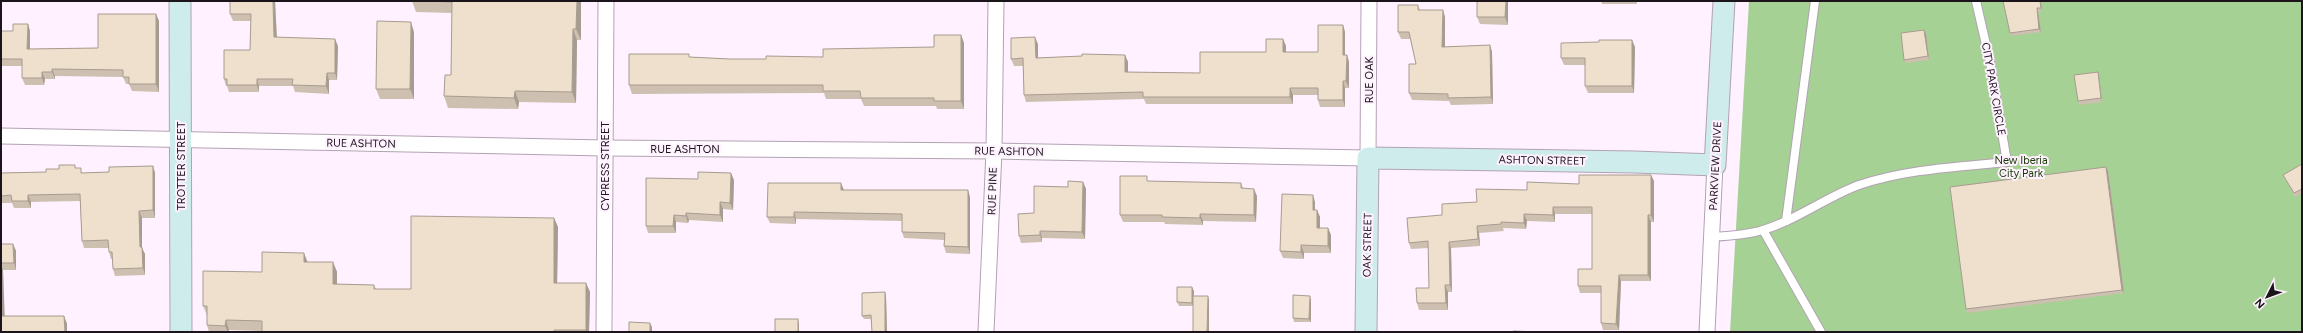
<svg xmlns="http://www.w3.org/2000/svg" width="2303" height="333" viewBox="0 0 2303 333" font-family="Figtree,sans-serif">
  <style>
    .green { fill: #a6d194 }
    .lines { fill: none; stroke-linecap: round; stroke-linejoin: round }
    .lane-casing { stroke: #b3a2b3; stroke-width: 10 }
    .street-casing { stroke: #b3a2b3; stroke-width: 17 }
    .secondary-casing { stroke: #b3a2b3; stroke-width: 23 }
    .lane { stroke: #fff; stroke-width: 8 }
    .street { stroke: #fff; stroke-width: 15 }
    .secondary { stroke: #ceeceb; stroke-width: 21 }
    .wall { fill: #cec0b0 }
    .shaded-wall { fill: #a79c90 }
    .building { fill: #efdfcd; stroke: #a79c90 }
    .labels { text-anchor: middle; stroke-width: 4; stroke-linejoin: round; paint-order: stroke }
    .street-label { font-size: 11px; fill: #1b151b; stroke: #fff1ff }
    .park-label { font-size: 11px; fill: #153800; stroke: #fff1ff }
  </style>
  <rect width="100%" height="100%" fill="#fff1ff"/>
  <!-- green -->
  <polygon class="green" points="1749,1 2302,1 2302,332 1730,332"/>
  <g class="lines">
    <defs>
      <g id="lane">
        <polyline points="1786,221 1815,1"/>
        <polyline points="1763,230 1821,332"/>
        <path d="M1711,237C1729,236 1746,235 1763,230C1797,220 1826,197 1859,185C1907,169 1957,167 2007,162L1990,62L1976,1"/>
      </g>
      <g id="street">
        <polyline points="1,136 605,148 994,151 1368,158 1369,1"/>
        <polyline points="604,332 606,1"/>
        <polyline points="986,332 994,151 996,1"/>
        <polyline points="1707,332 1715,165"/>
      </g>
      <g id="secondary">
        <polyline points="180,1 181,332"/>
        <polyline points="1366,332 1368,158 1635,162 1715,165 1724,1"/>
      </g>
    </defs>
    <!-- lane casing -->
    <use href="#lane" class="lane-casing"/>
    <!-- street casing -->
    <use href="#street" class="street-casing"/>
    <!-- secondary casing -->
    <use href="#secondary" class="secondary-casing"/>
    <!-- lane -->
    <use href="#lane" class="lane"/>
    <!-- street -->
    <use href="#street" class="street"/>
    <!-- secondary -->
    <use href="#secondary" class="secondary"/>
  </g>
  <!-- wall -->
  <g class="wall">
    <polygon points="275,1 277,37 338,46 337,80 329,80 329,94 295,92 293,86 259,86 259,92 229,92 227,86 226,86 224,79 250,50 251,21 233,21 230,14"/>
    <polygon points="412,1 581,1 581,40 577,40 576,103 519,102 518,109 448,108 444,96 451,75 452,13 416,12"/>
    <polygon points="1508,1 1508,25 1480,24 1477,17"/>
    <polygon points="1601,1 1637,1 1637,4 1602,4"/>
    <polygon points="2003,1 2041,1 2042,11 2038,12 2041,32 2011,36 2010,33"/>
    <polygon points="1418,5 1420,10 1443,10 1445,17 1445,47 1490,45 1492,52 1493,104 1451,105 1449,101 1412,100 1409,93 1416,64 1410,39 1401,39 1398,32"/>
    <polygon points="156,14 159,21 159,92 132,91 129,84 126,84 123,77 55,76 55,79 45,79 44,85 25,85 22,78 22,66 1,66 1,31 13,31 28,24 30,31 30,49 98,48"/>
    <polygon points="1343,25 1345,32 1345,55 1347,55 1349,62 1349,88 1345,88 1345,107 1320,107 1318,100 1318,95 1293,95 1293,104 1146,104 1144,99 1026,102 1024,95 1023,66 1014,66 1011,59 1038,44 1038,58 1125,55 1128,62 1128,72 1200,73 1266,52 1283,39 1286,46 1286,52 1318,52"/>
    <polygon points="414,32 414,99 380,99 376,89"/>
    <polygon points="1926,34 1929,60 1906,63 1904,60"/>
    <polygon points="961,35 964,43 964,109 937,109 936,106 864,106 861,99 826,99 824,93 632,94 629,85 690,57 730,59 766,59 823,57 934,47"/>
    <polygon points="1635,47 1634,93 1588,93 1585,86 1585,65 1564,65 1561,58"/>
    <polygon points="2099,75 2102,102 2079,105 2078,101"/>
    <polygon points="2302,164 2302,193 2295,197 2285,178 2283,175"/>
    <polygon points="153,166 155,173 155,218 142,218 142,248 145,254 145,275 115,276 113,269 113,259 111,259 109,252 109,248 84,248 82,241 80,201 31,202 31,208 14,208 12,203 1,203 1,173 46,172 76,168 83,173 109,172"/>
    <polygon points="2108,171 2124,293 1967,313 1966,309"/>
    <polygon points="1651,175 1654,181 1654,222 1651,222 1651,281 1621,281 1619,330 1603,330 1601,323 1601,293 1580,293 1578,286 1592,269 1592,214 1555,214 1555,222 1527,221 1526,229 1503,228 1504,231 1479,233 1480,246 1451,248 1452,292 1448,292 1448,310 1419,310 1417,303 1429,288 1428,248 1411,249 1409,243 1442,215 1477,202 1527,190 1579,184"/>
    <polygon points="734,180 733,210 723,209 723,222 689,220 688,223 676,222 676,233 648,233 646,226"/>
    <polygon points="1148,181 1241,183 1243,188 1257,196 1256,222 1203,221 1203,225 1165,224 1164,222 1123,222 1120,215"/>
    <polygon points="1083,182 1086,189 1085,239 1042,238 1042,242 1021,243 1019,236 1034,213 1068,187"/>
    <polygon points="844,190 970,197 970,254 946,253 944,246 944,240 904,238 902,232 902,221 796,219 796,224 770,223 767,217"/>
    <polygon points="1315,202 1315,210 1317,210 1320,217 1320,228 1328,228 1331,235 1331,253 1304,253 1304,259 1283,258 1280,251"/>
    <polygon points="554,218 558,227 557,283 586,283 590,292 589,332 262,332 262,331 229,330 229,332 209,332 207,325 207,315 203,306 262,272 307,262 333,262 337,272 337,284 374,285 376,289 411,289"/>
    <polygon points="1,244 13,244 16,251 16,270 3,270 4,316 64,316 67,324 67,332 1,332"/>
    <polygon points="1194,291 1194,296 1209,300 1209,332 1193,332 1193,306 1179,306 1177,302"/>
    <polygon points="885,292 886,296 887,332 872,332 871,319 864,319 862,316"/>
    <polygon points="1311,300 1311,322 1294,322 1293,318"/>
  </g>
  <!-- shaded-wall -->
  <g class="shaded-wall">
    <polygon points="273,1 275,1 277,44 274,37"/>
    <polygon points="577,1 581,1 581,40 576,29"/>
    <polygon points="1506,1 1508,1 1508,25 1505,17"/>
    <polygon points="2040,1 2041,1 2042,11 2041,8"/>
    <polygon points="2037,8 2038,12 2041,32 2039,29"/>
    <polygon points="1443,10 1445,17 1445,54 1442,47"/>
    <polygon points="156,14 159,21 159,92 156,84"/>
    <polygon points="411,22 414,32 414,99 410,89"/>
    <polygon points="28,24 30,31 30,56 27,49"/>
    <polygon points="1343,25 1345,32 1345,63 1343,55"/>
    <polygon points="573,29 577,40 576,103 572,92"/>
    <polygon points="1924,30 1926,34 1929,60 1928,56"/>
    <polygon points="961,35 964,43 964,109 961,101"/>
    <polygon points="1035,37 1038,44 1038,65 1036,58"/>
    <polygon points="335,39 338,46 337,80 335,73"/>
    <polygon points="1283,39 1286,46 1286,59 1283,52"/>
    <polygon points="1632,40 1635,47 1634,93 1632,86"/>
    <polygon points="1490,45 1492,52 1493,104 1491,97"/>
    <polygon points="1125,55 1128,62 1128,80 1125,72"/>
    <polygon points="1347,55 1349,62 1349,88 1346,81"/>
    <polygon points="52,69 55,76 55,79 52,72"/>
    <polygon points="42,72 45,79 44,85 42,78"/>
    <polygon points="2098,72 2099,75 2102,102 2101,98"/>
    <polygon points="327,73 329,80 329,94 326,86"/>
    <polygon points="257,79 259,86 259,92 257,85"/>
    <polygon points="1343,81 1345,88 1345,107 1343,100"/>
    <polygon points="1290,88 1293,95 1293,104 1290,97"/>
    <polygon points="515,91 519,102 518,109 514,98"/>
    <polygon points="153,166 155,173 155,218 153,210"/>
    <polygon points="2106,167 2108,171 2124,293 2122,290"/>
    <polygon points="731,173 734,180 733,210 730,203"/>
    <polygon points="1651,175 1654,181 1654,222 1651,215"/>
    <polygon points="1083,182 1086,189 1085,239 1082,232"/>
    <polygon points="841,183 844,190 841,190"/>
    <polygon points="1254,189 1257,196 1256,222 1254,215"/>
    <polygon points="968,190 970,197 970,254 968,247"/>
    <polygon points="28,195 31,202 31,208 28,201"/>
    <polygon points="1313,195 1315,202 1315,217 1313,210"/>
    <polygon points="720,202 723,209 723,222 720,215"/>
    <polygon points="1553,207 1555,214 1555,222 1553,215"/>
    <polygon points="1317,210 1320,217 1320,235 1317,228"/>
    <polygon points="139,211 142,218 142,248 145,254 145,275 143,268 140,247"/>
    <polygon points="794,212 796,219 796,224 794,217"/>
    <polygon points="686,213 689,220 688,223 686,216"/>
    <polygon points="1200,214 1203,221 1203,225 1200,218"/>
    <polygon points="1524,214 1527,221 1526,229 1524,223"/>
    <polygon points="674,215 676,222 676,233 673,226"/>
    <polygon points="1648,215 1651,222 1651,281 1648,275"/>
    <polygon points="554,218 558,227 557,292 554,283"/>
    <polygon points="1477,226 1479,233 1480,246 1478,239"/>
    <polygon points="1328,228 1331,235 1331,253 1328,246"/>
    <polygon points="1040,231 1042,238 1042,242 1040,235"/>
    <polygon points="1449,242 1451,248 1452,292 1450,285"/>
    <polygon points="13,244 16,251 16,270 14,263"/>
    <polygon points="1301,245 1304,253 1304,259 1301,252"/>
    <polygon points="304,253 308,263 304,262"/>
    <polygon points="333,262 337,272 337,294 333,284"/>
    <polygon points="1,264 3,270 5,323 2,316"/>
    <polygon points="1619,275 1621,281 1619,330 1616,324"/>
    <polygon points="586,283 590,292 589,332 586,332"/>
    <polygon points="1445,285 1448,292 1448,310 1446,303"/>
    <polygon points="1192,287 1194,291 1193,306 1192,303"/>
    <polygon points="885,292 886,296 887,332 885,332"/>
    <polygon points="1208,296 1209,300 1209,332 1207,332"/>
    <polygon points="1310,296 1311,300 1311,322 1309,319"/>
    <polygon points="64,316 67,324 67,332 65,332"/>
    <polygon points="798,319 799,324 799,332 798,332"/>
    <polygon points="226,320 229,330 229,332 228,332 225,326"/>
    <polygon points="650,323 652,327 652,332 650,332"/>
  </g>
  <!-- building -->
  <g class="building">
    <polygon points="230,1 273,1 274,37 335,39 335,73 327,73 326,86 292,85 293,79 257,79 257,85 227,85 227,79 224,79 224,50 250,50 251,14 230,14"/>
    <polygon points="426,1 577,1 576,29 573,29 572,92 515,91 514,98 444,96 445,75 451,75 452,2"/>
    <polygon points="1477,1 1506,1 1505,17 1477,17"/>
    <polygon points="2003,1 2040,1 2041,8 2037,8 2039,29 2010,33"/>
    <polygon points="1398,5 1418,5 1418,10 1443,10 1442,47 1490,45 1491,97 1448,98 1448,94 1409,93 1409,64 1416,64 1409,32 1398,32"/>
    <polygon points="98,14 156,14 156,84 129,84 129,77 123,77 123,70 52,69 52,72 42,72 42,78 22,78 22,59 1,59 1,31 13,31 13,24 28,24 27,49 98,48"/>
    <polygon points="377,21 411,22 410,89 376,89"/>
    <polygon points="1318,25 1343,25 1343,55 1347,55 1346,81 1343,81 1343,100 1318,100 1318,88 1290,88 1290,97 1143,97 1143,92 1024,95 1023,58 1011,59 1011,38 1035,37 1036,58 1082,56 1082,54 1125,55 1125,72 1200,73 1200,52 1266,52 1266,39 1283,39 1283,52 1318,52"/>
    <polygon points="1924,30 1928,56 1904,60 1901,33"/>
    <polygon points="934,35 961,35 961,101 934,101 934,98 861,98 860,91 823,91 823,85 629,85 629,54 689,54 689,57 730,59 766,59 766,56 823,57 823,49 934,47"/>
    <polygon points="1599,40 1632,40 1632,86 1585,86 1585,58 1561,58 1561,43 1599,42"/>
    <polygon points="2098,72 2101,98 2078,101 2074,75"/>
    <polygon points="2302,164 2302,189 2294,193 2283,175"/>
    <polygon points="59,165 75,165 75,168 81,168 81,173 109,172 109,167 153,166 153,210 139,211 140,247 142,247 143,268 113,269 112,252 109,252 108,240 82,241 80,194 28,195 28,201 12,201 11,195 1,196 1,173 46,172 46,169 59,169"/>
    <polygon points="2106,167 2122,290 1966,309 1950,187"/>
    <polygon points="698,172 731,173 730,203 720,202 720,215 686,213 686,216 674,215 673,226 646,226 646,178 698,179"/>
    <polygon points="1579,175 1651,175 1651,215 1648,215 1648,275 1619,275 1616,324 1601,323 1601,286 1578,286 1578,269 1592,269 1592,207 1553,207 1553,215 1524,214 1524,223 1501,222 1501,224 1477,226 1478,239 1449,242 1450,285 1445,285 1446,303 1417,303 1416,288 1429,288 1428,241 1409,243 1407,218 1442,215 1442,204 1477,202 1476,189 1527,190 1527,182 1579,184"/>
    <polygon points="1120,176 1147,176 1147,181 1241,183 1241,188 1254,189 1254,215 1200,214 1200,218 1162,217 1162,215 1120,215"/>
    <polygon points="1068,181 1083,182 1082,232 1040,231 1040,235 1019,236 1018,214 1034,213 1034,186 1068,187"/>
    <polygon points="768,183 841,183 841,190 968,190 968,247 944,246 945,233 902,232 902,214 794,212 794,217 767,217"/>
    <polygon points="1282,194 1313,195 1313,210 1317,210 1317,228 1328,228 1328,246 1301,245 1301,252 1280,251"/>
    <polygon points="411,216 554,218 554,283 586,283 586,330 554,330 554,332 262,332 262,321 226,320 225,326 207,325 207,306 203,306 203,271 262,272 262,252 304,253 304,262 333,262 333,284 374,285 374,289 411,289"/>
    <polygon points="1,244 13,244 14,263 1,263"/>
    <polygon points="1,280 2,316 64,316 65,332 1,332"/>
    <polygon points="1177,287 1192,287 1192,303 1177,302"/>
    <polygon points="885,292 885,332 872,332 871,315 862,316 862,293"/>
    <polygon points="1293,295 1310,296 1309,319 1293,318"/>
    <polygon points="1193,296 1208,296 1207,332 1193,332"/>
    <rect x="775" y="319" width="23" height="13"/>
    <polygon points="629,322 650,323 650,332 629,332"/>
    <polygon points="1513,331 1539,332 1513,332"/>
  </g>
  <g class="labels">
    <!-- street labels -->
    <g class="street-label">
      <text transform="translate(1369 80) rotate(-90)" y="4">RUE OAK</text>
      <text transform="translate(1994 89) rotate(80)" y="4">CITY PARK CIRCLE</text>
      <text transform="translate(361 143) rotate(1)" y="4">RUE ASHTON</text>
      <text x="685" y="153">RUE ASHTON</text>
      <text transform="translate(1009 151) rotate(1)" y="4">RUE ASHTON</text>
      <text transform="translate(1542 160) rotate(1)" y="4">ASHTON STREET</text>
      <text transform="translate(181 166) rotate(-90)" y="4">TROTTER STREET</text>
      <text transform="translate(605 166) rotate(-90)" y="4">CYPRESS STREET</text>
      <text transform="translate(1715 166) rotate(-87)" y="4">PARKVIEW DRIVE</text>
      <text transform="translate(992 191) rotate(-88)" y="4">RUE PINE</text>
      <text transform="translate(1367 245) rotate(-89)" y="4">OAK STREET</text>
    </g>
    <!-- park labels -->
    <g class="park-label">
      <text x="2021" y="164">New Iberia<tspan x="2021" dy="13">City Park</tspan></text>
    </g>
  </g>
  <!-- border -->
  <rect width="2303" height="333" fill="none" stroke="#1b151b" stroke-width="4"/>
  <!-- north arrow -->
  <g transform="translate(2267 297) rotate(228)" stroke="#fff1ff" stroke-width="3" paint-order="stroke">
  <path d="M0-3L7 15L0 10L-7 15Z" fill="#1b151b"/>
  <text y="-6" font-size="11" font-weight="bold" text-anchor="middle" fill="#1b151b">N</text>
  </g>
</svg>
